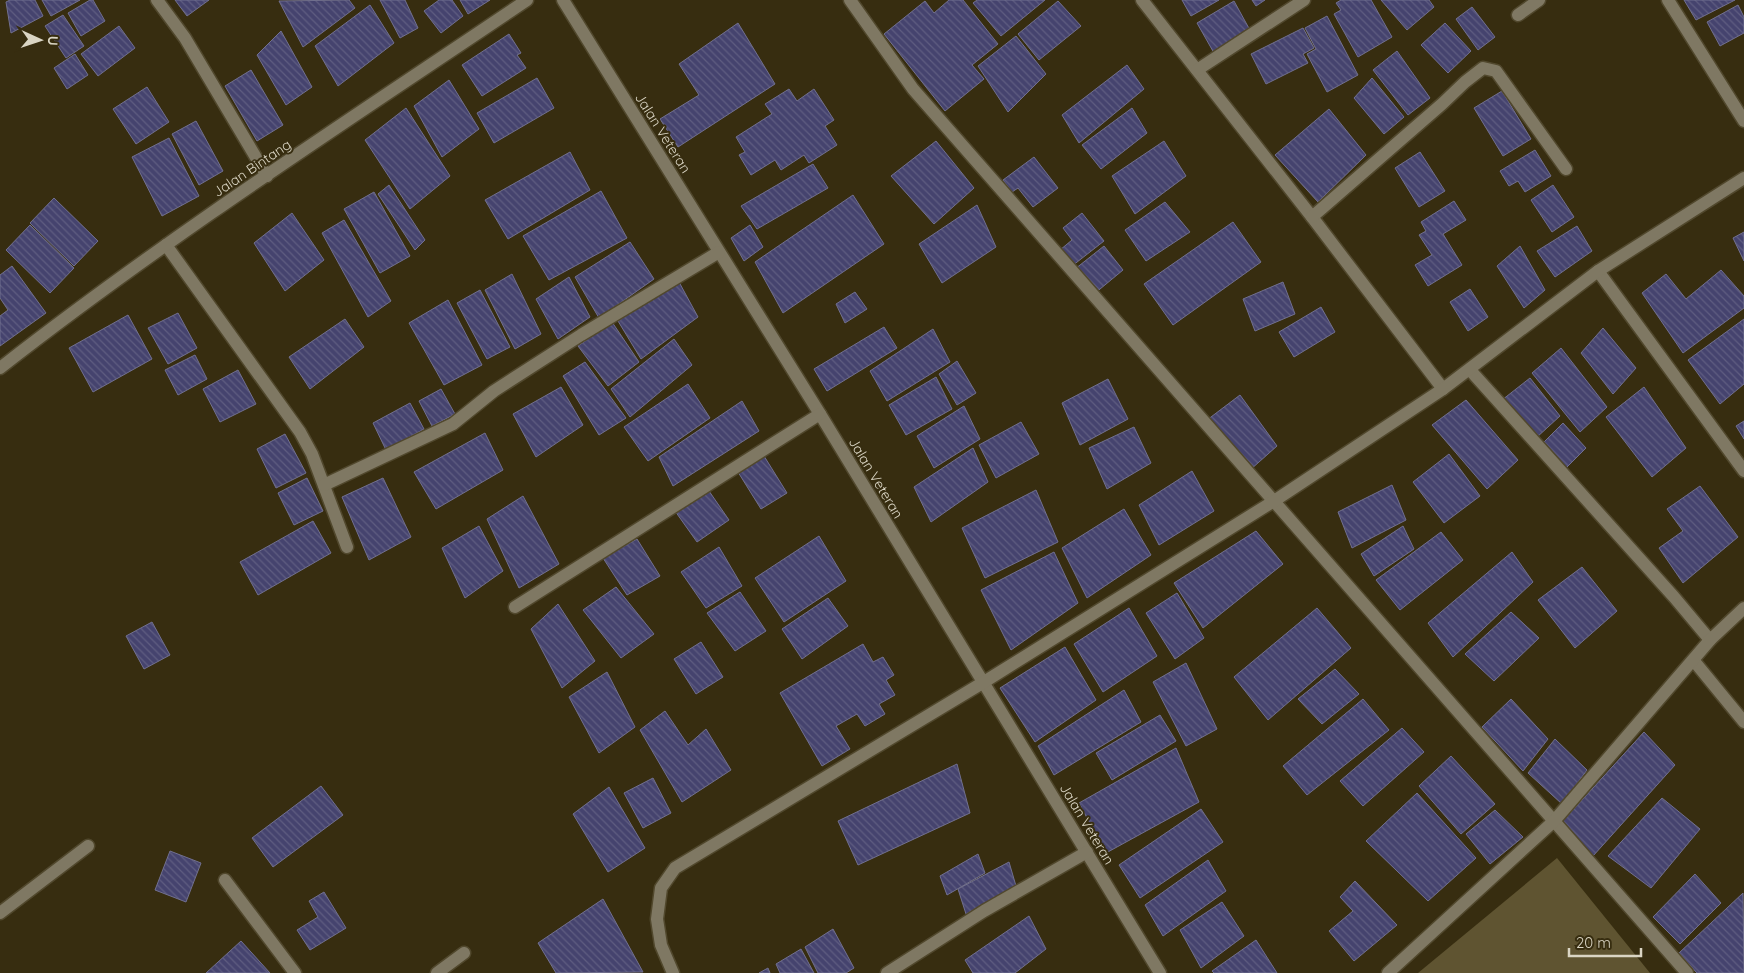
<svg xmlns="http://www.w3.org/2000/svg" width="1744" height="973" viewBox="0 0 1744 973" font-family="Quicksand,sans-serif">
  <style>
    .garden { fill: #5f5431 }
    .building { fill: url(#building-back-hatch); stroke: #71708f }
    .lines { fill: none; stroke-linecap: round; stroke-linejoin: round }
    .minor-casing { stroke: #51482d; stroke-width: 15 }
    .minor { stroke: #7f7863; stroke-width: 12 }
    .labels { text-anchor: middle; stroke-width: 4; stroke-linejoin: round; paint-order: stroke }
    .street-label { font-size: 14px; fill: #dad5c4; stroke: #372d10 }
  </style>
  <defs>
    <pattern id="building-back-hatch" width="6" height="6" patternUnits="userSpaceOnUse" patternTransform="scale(1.25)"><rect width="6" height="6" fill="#45436e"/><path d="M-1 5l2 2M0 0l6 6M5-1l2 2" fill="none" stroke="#5f5d81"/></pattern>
  </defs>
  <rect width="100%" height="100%" fill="#372d10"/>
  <!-- garden -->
  <polygon class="garden" points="1557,858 1650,973 1418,973"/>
  <!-- building -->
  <g class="building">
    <polygon points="10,0 35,0 43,16 11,33 6,2"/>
    <polygon points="42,0 80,0 51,16"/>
    <polygon points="90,0 93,0 105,21 81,36 68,13"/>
    <polygon points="175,0 209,0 187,16"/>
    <polygon points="349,0 355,8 303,47 279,1"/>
    <polygon points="380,0 405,0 418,28 400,38"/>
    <polygon points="439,0 452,0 463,16 441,33 424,11"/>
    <polygon points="460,0 490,0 468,14"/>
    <polygon points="949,0 963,0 998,44 972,65 984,79 945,111 884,34 925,1 934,13"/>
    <polygon points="977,0 1045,0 1001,36 973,3"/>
    <polygon points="1182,0 1219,0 1191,16"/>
    <polygon points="1252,0 1265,0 1256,6"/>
    <polygon points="1341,0 1371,0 1392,37 1358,57 1334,14 1341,10 1336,3"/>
    <polygon points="1381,0 1429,0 1434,7 1407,30"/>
    <polygon points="1684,0 1735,0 1696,20"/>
    <polygon points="1058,1 1081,26 1039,60 1018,34"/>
    <polygon points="1234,1 1251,32 1214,53 1197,23"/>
    <polygon points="370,5 394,43 338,86 315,46"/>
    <polygon points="1738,5 1744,17 1744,33 1720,46 1707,22"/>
    <polygon points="1472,7 1495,37 1478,50 1456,19"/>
    <polygon points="63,15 84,46 66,58 45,26"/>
    <polygon points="1327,16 1358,75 1327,92 1307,54 1316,49 1305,28"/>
    <polygon points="738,23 775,84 678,147 660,119 699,95 679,64"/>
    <polygon points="1445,23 1471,51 1448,73 1421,45"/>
    <polygon points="119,26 135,48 98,76 81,54"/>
    <polygon points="1303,28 1314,48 1303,54 1308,63 1266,84 1251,54"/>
    <polygon points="281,31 312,87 286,105 257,55"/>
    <polygon points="509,34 521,53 517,55 526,68 482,96 462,65"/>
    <polygon points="1016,36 1046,74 1008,112 978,66"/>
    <polygon points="1397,51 1430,98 1408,115 1373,70"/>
    <polygon points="75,54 88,75 67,89 54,68"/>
    <polygon points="1127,65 1144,89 1079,143 1062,115"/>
    <polygon points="251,70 283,125 257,141 225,86"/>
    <polygon points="537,78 554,108 494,143 477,113"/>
    <polygon points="1372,78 1404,117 1384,134 1354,98"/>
    <polygon points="449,80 479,129 442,157 414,106"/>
    <polygon points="147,87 169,122 136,144 113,109"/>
    <polygon points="789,89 797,101 814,89 834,120 825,126 837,145 809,163 804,155 781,170 775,160 751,175 739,155 745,152 736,137 772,114 765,104"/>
    <polygon points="1502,91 1531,139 1503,156 1474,108"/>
    <polygon points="406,108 450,176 410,209 365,140"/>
    <polygon points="1132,108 1147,133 1101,169 1082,145"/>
    <polygon points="1329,109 1366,155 1318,202 1275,155"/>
    <polygon points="196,121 223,171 199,185 172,134"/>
    <polygon points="169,138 199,196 162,216 132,157"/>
    <polygon points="936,141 974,188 934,224 891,176"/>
    <polygon points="1164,141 1186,176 1135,214 1112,176"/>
    <polygon points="1535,150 1551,176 1525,192 1518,181 1509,186 1500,171"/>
    <polygon points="570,152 590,190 508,239 485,200"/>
    <polygon points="1420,152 1445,191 1419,207 1395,168"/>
    <polygon points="1034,157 1058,188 1033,207 1018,188 1012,192 1003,180"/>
    <polygon points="813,164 828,188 757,229 741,206"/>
    <polygon points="389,185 425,240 415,250 378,194"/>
    <polygon points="1553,185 1574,217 1552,232 1531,200"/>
    <polygon points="601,191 627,238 549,280 523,236"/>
    <polygon points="374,192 410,256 380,273 344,209"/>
    <polygon points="853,195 884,244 783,313 755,262"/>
    <polygon points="54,198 98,241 74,266 30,223"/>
    <polygon points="1454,201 1466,220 1443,234 1462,265 1428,286 1415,265 1432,255 1419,235 1426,231 1421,222"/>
    <polygon points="1165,202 1190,232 1146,261 1125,230"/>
    <polygon points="977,205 996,247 942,283 919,244"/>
    <polygon points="292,213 324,260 285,291 254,243"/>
    <polygon points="1082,213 1104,241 1072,266 1060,250 1072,240 1063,228"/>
    <polygon points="344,220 391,301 368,317 322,233"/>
    <polygon points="1233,222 1261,262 1173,325 1144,284"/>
    <polygon points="30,225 74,268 50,293 6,250"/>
    <polygon points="750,225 763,247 744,261 731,238"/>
    <polygon points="1577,226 1592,251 1555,277 1537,251"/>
    <polygon points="1744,232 1744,261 1733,238"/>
    <polygon points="630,242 654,279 599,318 575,277"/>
    <polygon points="1104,246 1123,270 1094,294 1075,269"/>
    <polygon points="1520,246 1545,290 1524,308 1497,266"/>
    <polygon points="12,266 46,313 0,346 0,316 8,310 0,298 0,275"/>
    <polygon points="1721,270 1744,296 1744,308 1683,353 1642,293 1666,274 1686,299"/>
    <polygon points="512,274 541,334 515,349 485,290"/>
    <polygon points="569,277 590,317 558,339 536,299"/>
    <polygon points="679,282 698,317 641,359 618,321"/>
    <polygon points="1283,282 1295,314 1255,331 1243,299"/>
    <polygon points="1470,289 1488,317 1468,331 1450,302"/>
    <polygon points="480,290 510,347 487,359 457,303"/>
    <polygon points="855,292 867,309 845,323 836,304"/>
    <polygon points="448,300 482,365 444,385 409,323"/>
    <polygon points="1321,307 1335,332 1294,357 1279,332"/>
    <polygon points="178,313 197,348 168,364 148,328"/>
    <polygon points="128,315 152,359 93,392 69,348"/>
    <polygon points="345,319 364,347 310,389 289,357"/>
    <polygon points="1744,319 1744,384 1720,404 1688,360"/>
    <polygon points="612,322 639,362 608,386 578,346"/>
    <polygon points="884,327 897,348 827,391 814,369"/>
    <polygon points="1603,328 1636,368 1613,394 1581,353"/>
    <polygon points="933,329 950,362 887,401 870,371"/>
    <polygon points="674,339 692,365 630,417 611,389"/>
    <polygon points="1561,348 1607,407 1580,432 1532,373"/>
    <polygon points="195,355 207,379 178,395 165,370"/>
    <polygon points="957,361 976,393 957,405 939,374"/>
    <polygon points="585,362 626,418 599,435 563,376"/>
    <polygon points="238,370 256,404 220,422 203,389"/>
    <polygon points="936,377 952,409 906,435 889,405"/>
    <polygon points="1530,378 1560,416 1536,438 1502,400"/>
    <polygon points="1108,379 1128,419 1080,445 1062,403"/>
    <polygon points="688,384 710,418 648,461 624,427"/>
    <polygon points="561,387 583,425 536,457 513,414"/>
    <polygon points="1644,387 1686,448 1652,477 1606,417"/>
    <polygon points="441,389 455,414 432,426 419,401"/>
    <polygon points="1240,395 1277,446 1250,470 1207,420"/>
    <polygon points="1466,400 1518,460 1487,489 1432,425"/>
    <polygon points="742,401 759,431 673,486 659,457"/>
    <polygon points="410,403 424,429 386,450 373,423"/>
    <polygon points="964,406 980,439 934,468 917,436"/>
    <polygon points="1744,421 1744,439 1736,426"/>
    <polygon points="1021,422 1039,454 996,478 979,445"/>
    <polygon points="1563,423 1586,448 1565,469 1542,444"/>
    <polygon points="1134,427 1151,463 1107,489 1089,448"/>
    <polygon points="485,433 503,470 436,509 414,472"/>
    <polygon points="285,434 306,473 276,488 257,449"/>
    <polygon points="973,448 988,482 931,522 914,487"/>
    <polygon points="1449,454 1480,496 1444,523 1413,482"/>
    <polygon points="764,456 787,493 761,509 738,472"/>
    <polygon points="1192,471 1214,511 1159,545 1139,505"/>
    <polygon points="307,478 323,511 294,525 278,493"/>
    <polygon points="383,478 411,537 369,560 342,497"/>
    <polygon points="1392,485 1406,520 1352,548 1338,512"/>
    <polygon points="1700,486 1738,537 1683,583 1659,548 1683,531 1667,509"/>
    <polygon points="1036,490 1058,542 985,578 962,528"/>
    <polygon points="709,491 729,520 697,542 675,511"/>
    <polygon points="523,496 559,564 519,588 487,519"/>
    <polygon points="1124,509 1151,555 1087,598 1062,548"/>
    <polygon points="313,521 331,553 258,595 240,562"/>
    <polygon points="479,526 503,571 465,598 442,548"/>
    <polygon points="1403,526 1414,549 1374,576 1361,554"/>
    <polygon points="1256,531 1283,564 1203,628 1174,583"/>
    <polygon points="1441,532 1463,560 1400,610 1376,580"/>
    <polygon points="819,536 846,581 784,622 755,578"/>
    <polygon points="637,539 660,576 627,595 603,558"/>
    <polygon points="719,547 742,586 706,608 681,572"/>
    <polygon points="1054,552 1078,603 1011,650 981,590"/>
    <polygon points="1512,552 1533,582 1453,657 1428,623"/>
    <polygon points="1582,567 1617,611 1575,648 1538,600"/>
    <polygon points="616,587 654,634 621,658 583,610"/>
    <polygon points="740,592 766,631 735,651 707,613"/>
    <polygon points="1177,593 1204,638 1175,659 1146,613"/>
    <polygon points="828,598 848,626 802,659 782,629"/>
    <polygon points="558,604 595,661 562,688 531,629"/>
    <polygon points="1129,608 1157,656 1103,692 1074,644"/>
    <polygon points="1317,608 1351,648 1268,720 1234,677"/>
    <polygon points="1511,612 1539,638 1494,681 1465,654"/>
    <polygon points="152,622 170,655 144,669 126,636"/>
    <polygon points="701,642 723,677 696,694 674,659"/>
    <polygon points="863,644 873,662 883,657 894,675 886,680 895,695 879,704 885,714 865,726 857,714 836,726 850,749 822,766 780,693"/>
    <polygon points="1065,647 1096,700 1035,742 1000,688"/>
    <polygon points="1186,663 1217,729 1186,746 1153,682"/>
    <polygon points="1335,669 1359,694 1322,724 1298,699"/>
    <polygon points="607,672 635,727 599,753 569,697"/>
    <polygon points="1124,690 1141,722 1054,775 1038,746"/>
    <polygon points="1363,699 1389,730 1307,795 1283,766"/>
    <polygon points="1511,699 1548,739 1523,771 1482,727"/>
    <polygon points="665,711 688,745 706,729 731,770 682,802 640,730"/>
    <polygon points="1160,715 1176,741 1112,780 1096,753"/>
    <polygon points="1402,728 1424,752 1363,806 1340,781"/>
    <polygon points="1644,732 1675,765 1593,856 1562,822"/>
    <polygon points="1555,739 1587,770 1562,804 1528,773"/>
    <polygon points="1176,748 1199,802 1106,853 1079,803"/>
    <polygon points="1451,756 1495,804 1461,834 1419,786"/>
    <polygon points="957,764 970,813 858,865 838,821"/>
    <polygon points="653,778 671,813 643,828 624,793"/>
    <polygon points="321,786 343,815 273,867 252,838"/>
    <polygon points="609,787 645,848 608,872 573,814"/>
    <polygon points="1417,793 1476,858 1428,901 1366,841"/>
    <polygon points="1662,798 1700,829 1651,888 1608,856"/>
    <polygon points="1201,809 1223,842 1140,898 1119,865"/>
    <polygon points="1495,810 1523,837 1490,864 1466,834"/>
    <polygon points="170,851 201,863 186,902 155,890"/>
    <polygon points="978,854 985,873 947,895 940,876"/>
    <polygon points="1208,860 1226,891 1163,936 1145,905"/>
    <polygon points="1009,862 1016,886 966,914 958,889"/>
    <polygon points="1695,874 1721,903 1680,944 1653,917"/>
    <polygon points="1355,881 1397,925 1354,961 1329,931 1353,911 1340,897"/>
    <polygon points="324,892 346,928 310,950 297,930 318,917 309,901"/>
    <polygon points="1743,893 1744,973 1697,973 1679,953"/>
    <polygon points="603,899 643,972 556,973 538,943"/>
    <polygon points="1222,902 1244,936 1201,968 1180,930"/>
    <polygon points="1029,916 1046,949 1015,973 973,973 965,960"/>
    <polygon points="833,929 854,968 846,973 818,973 805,947"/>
    <polygon points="1256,940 1277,973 1214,973 1212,971"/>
    <polygon points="241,941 270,973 206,973"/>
    <polygon points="801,949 814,973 780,973 776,964"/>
    <polygon points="768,968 770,973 759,973"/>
  </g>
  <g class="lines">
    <defs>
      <g id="minor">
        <polyline points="157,0 185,38 267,176"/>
        <polyline points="563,0 820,414 1160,973"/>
        <polyline points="850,0 913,89 1687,973"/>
        <polyline points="1142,0 1312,217 1443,389"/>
        <polyline points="1668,0 1744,121"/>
        <polyline points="1518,15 1539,0"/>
        <polyline points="1197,70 1304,0"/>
        <polyline points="1312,217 1442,104 1465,82 1483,68 1496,71 1566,169"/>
        <polyline points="166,245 300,432 312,454 347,547"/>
        <polyline points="1598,271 1744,471"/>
        <path d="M0,368C169,236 349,120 527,0"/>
        <polyline points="1470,370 1674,597 1710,640"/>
        <polyline points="324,485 453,424 494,391 581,335 719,252"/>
        <polyline points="515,607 820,414"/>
        <polyline points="1694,661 1744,722"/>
        <polyline points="225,880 295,973"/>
        <polyline points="0,913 88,846"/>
        <polyline points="437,973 464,953"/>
        <polyline points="673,973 661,945 657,919 661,888 675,868 984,682 1274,501 1443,389 1598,271 1744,178"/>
        <polyline points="887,973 984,911 1087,852"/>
        <polyline points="1388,973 1554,821 1710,640 1744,608"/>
      </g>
    </defs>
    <!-- minor casing -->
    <use href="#minor" class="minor-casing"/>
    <!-- minor -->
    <use href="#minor" class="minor"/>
  </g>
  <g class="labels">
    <!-- street labels -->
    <g class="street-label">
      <text transform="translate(663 133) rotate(58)" y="5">Jalan Veteran</text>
      <text transform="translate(252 168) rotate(-34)" y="5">Jalan Bintang</text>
      <text transform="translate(876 478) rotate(59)" y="5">Jalan Veteran</text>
      <text transform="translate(1087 824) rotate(59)" y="5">Jalan Veteran</text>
    </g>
  </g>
  <!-- north arrow -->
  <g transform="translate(40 40) rotate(93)" stroke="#372d10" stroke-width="4" paint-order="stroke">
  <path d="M0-4L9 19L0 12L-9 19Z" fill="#dad5c4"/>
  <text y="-8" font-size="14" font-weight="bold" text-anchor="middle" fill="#dad5c4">U</text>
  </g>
  <!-- scale -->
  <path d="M1569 948v8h72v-8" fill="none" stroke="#dad5c4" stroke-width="2.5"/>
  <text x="1576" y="948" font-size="15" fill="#dad5c4" stroke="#372d10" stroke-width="4" paint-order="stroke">20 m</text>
</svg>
